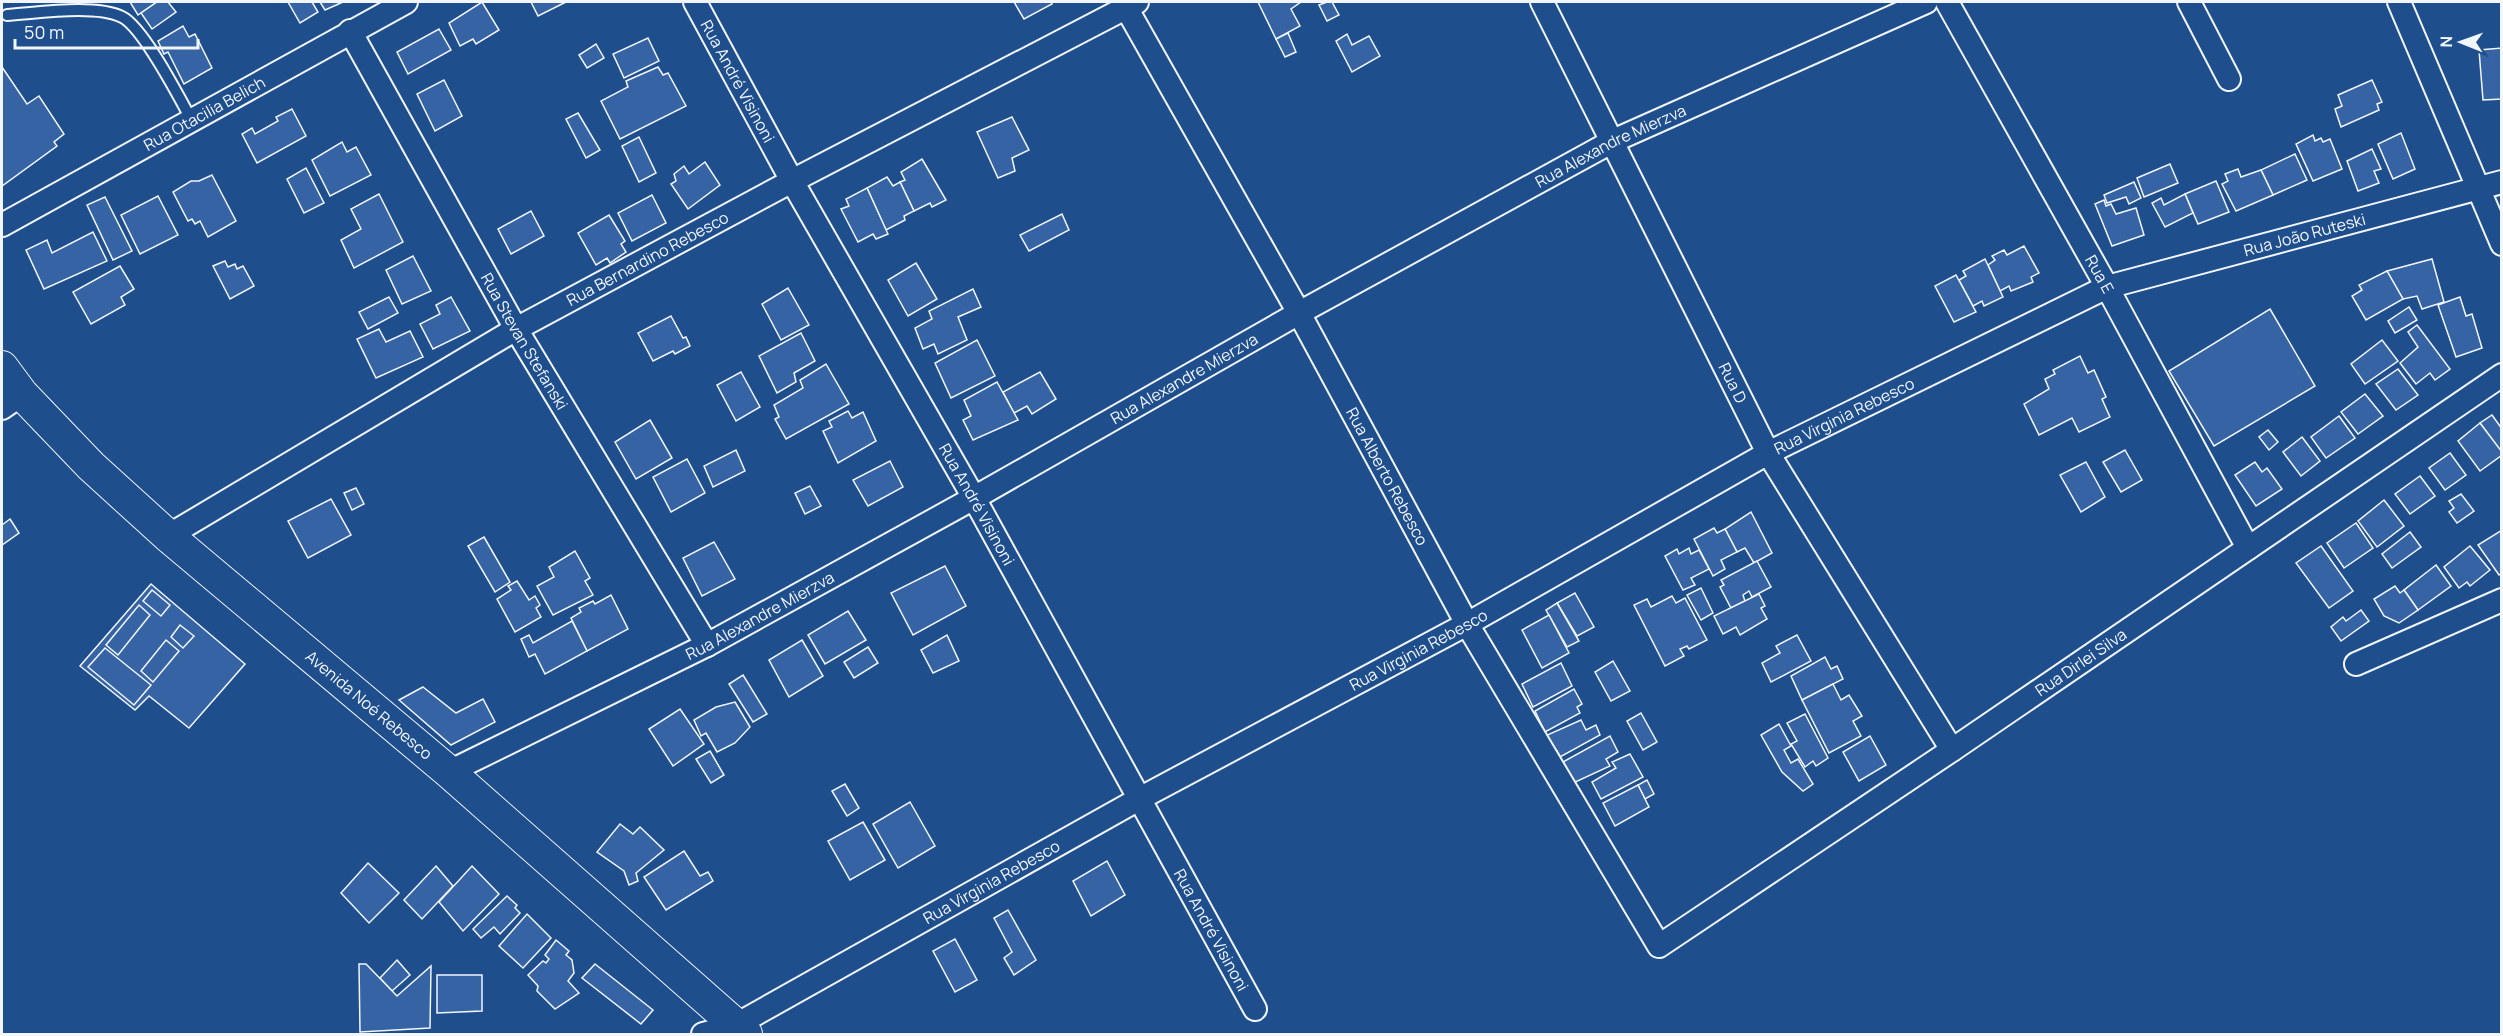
<svg xmlns="http://www.w3.org/2000/svg" width="2503" height="1036" viewBox="0 0 2503 1036" font-family="Manrope,sans-serif">
  <style>
    .building { fill: #3563a3; stroke: #f2f6ff; stroke-width: 1.5 }
    .lines { fill: none; stroke-linecap: round; stroke-linejoin: round }
    .service-casing { stroke: #f2f6ff; stroke-width: 14 }
    .minor-casing { stroke: #f2f6ff; stroke-width: 26 }
    .secondary-casing { stroke: #f2f6ff; stroke-width: 34 }
    .service { stroke: #1f4e8c; stroke-width: 10 }
    .minor { stroke: #1f4e8c; stroke-width: 22 }
    .secondary { stroke: #1f4e8c; stroke-width: 32 }
    .labels { text-anchor: middle; stroke-width: 4.5; stroke-linejoin: round; paint-order: stroke }
    .street-label { font-size: 16px; fill: #f2f6ff; stroke: #1f4e8c }
  </style>
  <rect width="100%" height="100%" fill="#1f4e8c"/>
  <!-- building -->
  <g class="building">
    <polygon points="130,2 157,2 138,15"/>
    <polygon points="157,2 168,2 176,12 152,29 141,13"/>
    <polygon points="288,2 312,2 318,12 300,23"/>
    <polygon points="320,2 343,2 325,10"/>
    <polygon points="482,2 499,30 476,44 473,39 460,46 449,23"/>
    <polygon points="531,2 566,2 538,16"/>
    <polygon points="1014,2 1051,2 1052,4 1024,19"/>
    <polygon points="1258,2 1301,2 1291,9 1300,26 1276,39"/>
    <polygon points="1327,2 1332,2 1339,15 1327,21 1319,5"/>
    <polygon points="183,26 189,37 195,34 212,68 184,84 168,52 164,54 158,41"/>
    <polygon points="439,29 451,50 408,74 397,52"/>
    <polygon points="1288,33 1296,52 1285,57 1276,39"/>
    <polygon points="1347,34 1352,45 1369,36 1380,56 1352,72 1336,41"/>
    <polygon points="648,38 659,61 624,78 613,54"/>
    <polygon points="596,44 604,58 587,68 579,55"/>
    <polygon points="2502,48 2502,99 2483,100 2479,50"/>
    <polygon points="2,67 27,104 39,96 64,134 54,142 57,146 2,186"/>
    <polygon points="658,67 663,75 668,73 686,106 620,139 601,101 628,87 626,81"/>
    <polygon points="444,80 462,116 435,131 417,94"/>
    <polygon points="2372,80 2382,102 2377,104 2379,110 2341,127 2335,109 2342,106 2338,95"/>
    <polygon points="292,109 306,136 257,163 242,134 252,128 255,134 278,121 276,117"/>
    <polygon points="578,113 600,150 586,158 566,119"/>
    <polygon points="1012,117 1029,150 1012,158 1015,171 998,178 977,132"/>
    <polygon points="2401,133 2415,169 2393,179 2378,144"/>
    <polygon points="2313,135 2315,141 2321,138 2323,142 2330,139 2342,169 2313,181 2296,144"/>
    <polygon points="639,137 656,173 639,182 622,146"/>
    <polygon points="342,142 347,152 356,147 371,175 330,196 312,160"/>
    <polygon points="2372,149 2381,169 2374,171 2379,183 2358,191 2347,161"/>
    <polygon points="2295,154 2307,180 2273,195 2261,170"/>
    <polygon points="922,159 946,200 932,207 930,203 914,211 900,182 905,180 901,172"/>
    <polygon points="705,162 720,185 688,209 671,184 676,181 674,174 684,166 689,174"/>
    <polygon points="2170,164 2178,183 2144,197 2137,178"/>
    <polygon points="306,168 324,203 304,213 287,179"/>
    <polygon points="2238,169 2241,177 2261,170 2273,195 2236,211 2222,184 2228,181 2225,174"/>
    <polygon points="212,175 236,221 208,237 200,221 195,224 192,219 188,221 173,192 191,181 199,181"/>
    <polygon points="887,177 893,186 900,182 914,211 904,216 905,220 886,230 867,188"/>
    <polygon points="2216,181 2229,212 2198,224 2185,194"/>
    <polygon points="2134,182 2141,198 2129,204 2126,197 2107,203 2104,195"/>
    <polygon points="867,188 888,234 876,239 873,234 858,242 841,209 849,206 846,199"/>
    <polygon points="379,194 403,242 354,268 341,240 361,229 351,209"/>
    <polygon points="2185,194 2193,213 2165,227 2152,203 2161,198 2164,205"/>
    <polygon points="652,195 666,223 632,241 618,213"/>
    <polygon points="158,196 178,235 140,254 121,215"/>
    <polygon points="105,197 132,251 113,260 87,205"/>
    <polygon points="2104,200 2106,206 2111,204 2116,214 2136,208 2144,235 2112,246 2095,204"/>
    <polygon points="531,211 544,236 511,254 498,229"/>
    <polygon points="1062,214 1069,230 1029,251 1020,235"/>
    <polygon points="609,215 625,241 621,244 626,252 610,263 607,258 596,265 578,233"/>
    <polygon points="93,232 107,261 44,289 26,250 47,240 52,253"/>
    <polygon points="2024,246 2039,273 2031,277 2033,282 2011,291 2009,286 2000,291 1988,265 1995,260 1992,256 2004,250 2007,255"/>
    <polygon points="413,256 431,291 402,304 386,270"/>
    <polygon points="1985,259 2003,297 1984,306 1982,301 1973,306 1959,280 1966,276 1963,271"/>
    <polygon points="2432,259 2444,302 2422,309 2417,296 2403,299 2387,271"/>
    <polygon points="225,261 228,267 235,264 237,269 243,266 254,286 230,299 213,266"/>
    <polygon points="916,263 937,299 908,316 888,280"/>
    <polygon points="120,266 134,289 121,297 125,305 91,324 73,292"/>
    <polygon points="2387,271 2403,299 2366,320 2352,296 2362,290 2359,285"/>
    <polygon points="1956,275 1976,312 1954,322 1935,286"/>
    <polygon points="788,288 809,325 781,340 762,304"/>
    <polygon points="973,289 981,307 958,317 967,340 938,354 934,344 923,349 915,328 932,319 929,311"/>
    <polygon points="389,297 398,313 368,329 359,312"/>
    <polygon points="451,297 470,331 433,349 420,324 440,314 436,305"/>
    <polygon points="2460,297 2466,316 2472,314 2482,348 2456,357 2438,305"/>
    <polygon points="2409,307 2417,320 2395,333 2388,321"/>
    <polygon points="2270,309 2315,386 2214,446 2169,371"/>
    <polygon points="671,316 683,338 686,337 690,346 675,354 673,351 653,361 638,333"/>
    <polygon points="2417,325 2450,369 2435,380 2430,373 2416,384 2400,363 2418,347 2408,332"/>
    <polygon points="379,329 386,342 410,331 423,357 376,378 357,339"/>
    <polygon points="801,333 815,361 794,373 796,382 777,393 759,356"/>
    <polygon points="977,340 995,376 951,398 935,363"/>
    <polygon points="2382,340 2398,361 2365,384 2351,364"/>
    <polygon points="2080,356 2088,373 2094,370 2106,397 2102,399 2110,417 2079,432 2072,418 2039,435 2024,404 2049,389 2045,379 2055,374 2053,370"/>
    <polygon points="826,364 849,404 786,439 775,419 779,417 774,405 803,388 800,380"/>
    <polygon points="2398,369 2418,395 2396,410 2376,384"/>
    <polygon points="741,372 760,407 736,421 717,385"/>
    <polygon points="1040,372 1056,399 1032,414 1027,406 1014,413 1003,392"/>
    <polygon points="997,382 1018,420 973,440 963,420 971,416 964,400"/>
    <polygon points="2365,394 2383,416 2358,434 2341,412"/>
    <polygon points="848,411 852,418 863,412 876,441 838,463 823,431 832,427 829,421"/>
    <polygon points="2492,415 2502,429 2501,452 2480,423"/>
    <polygon points="2339,416 2355,438 2326,458 2311,437"/>
    <polygon points="650,420 672,458 636,479 615,442"/>
    <polygon points="2480,423 2502,452 2502,455 2480,471 2458,441"/>
    <polygon points="2268,430 2278,442 2269,450 2259,437"/>
    <polygon points="2302,437 2320,461 2301,476 2283,452"/>
    <polygon points="736,450 745,471 713,487 704,466"/>
    <polygon points="2125,450 2142,480 2121,492 2103,462"/>
    <polygon points="2450,453 2466,475 2445,490 2429,468"/>
    <polygon points="687,459 705,493 671,512 653,477"/>
    <polygon points="890,461 903,487 868,506 853,480"/>
    <polygon points="2086,462 2105,497 2081,512 2060,475"/>
    <polygon points="2255,462 2262,472 2267,468 2282,489 2256,506 2235,475"/>
    <polygon points="2420,476 2435,496 2410,514 2395,494"/>
    <polygon points="810,486 821,506 805,514 795,493"/>
    <polygon points="356,488 364,504 352,510 344,493"/>
    <polygon points="2461,494 2474,511 2457,523 2449,512 2454,508 2449,501"/>
    <polygon points="331,499 351,535 308,558 288,521"/>
    <polygon points="2384,500 2404,526 2377,547 2358,521"/>
    <polygon points="1751,512 1772,553 1754,563 1745,548 1737,552 1725,529"/>
    <polygon points="10,519 19,533 2,545 2,525"/>
    <polygon points="2356,523 2373,548 2344,568 2327,543"/>
    <polygon points="1714,528 1717,533 1725,529 1737,552 1721,560 1725,569 1713,576 1694,539"/>
    <polygon points="2502,530 2502,573 2499,575 2478,545"/>
    <polygon points="2410,532 2421,547 2392,568 2382,554"/>
    <polygon points="484,537 510,582 495,592 468,546"/>
    <polygon points="714,542 735,579 702,596 683,558"/>
    <polygon points="2321,546 2353,591 2329,608 2296,563"/>
    <polygon points="2470,546 2490,570 2470,586 2467,582 2459,588 2444,567"/>
    <polygon points="1689,548 1691,554 1699,550 1709,569 1691,578 1695,585 1683,590 1665,556 1677,549 1679,554"/>
    <polygon points="575,551 590,578 585,581 593,595 553,615 537,586 554,577 549,567"/>
    <polygon points="1757,561 1771,587 1752,597 1749,591 1743,595 1745,601 1731,608 1720,587 1724,585 1721,580"/>
    <polygon points="2436,565 2451,586 2418,610 2404,590"/>
    <polygon points="945,566 966,606 913,635 891,593"/>
    <polygon points="517,581 529,600 535,596 540,605 536,608 541,617 515,632 497,599 511,590 508,586"/>
    <polygon points="151,584 245,664 189,728 149,696 135,710 80,666"/>
    <polygon points="2395,586 2400,593 2404,590 2418,610 2399,623 2384,616 2374,599"/>
    <polygon points="1701,588 1713,613 1701,620 1687,595"/>
    <polygon points="152,590 170,605 161,616 143,601"/>
    <polygon points="1575,593 1594,627 1577,636 1557,603"/>
    <polygon points="1759,594 1765,606 1761,608 1767,619 1740,635 1736,627 1723,634 1714,616"/>
    <polygon points="611,595 628,629 587,651 571,618 581,612 579,608 593,601 595,604"/>
    <polygon points="1672,596 1676,603 1685,598 1707,640 1689,649 1687,646 1680,649 1684,656 1665,666 1634,605 1647,599 1651,607"/>
    <polygon points="1557,603 1579,641 1567,647 1546,610"/>
    <polygon points="139,605 150,615 118,655 106,645"/>
    <polygon points="2361,610 2369,621 2341,641 2331,627 2343,617 2346,621"/>
    <polygon points="848,611 866,640 825,664 808,635"/>
    <polygon points="1549,615 1569,653 1542,668 1522,630"/>
    <polygon points="572,621 587,651 545,674 535,654 529,657 521,639 529,635 533,643"/>
    <polygon points="180,625 194,636 183,648 171,637"/>
    <polygon points="947,635 959,661 933,673 921,650"/>
    <polygon points="1797,635 1811,661 1771,682 1762,663 1780,653 1776,646"/>
    <polygon points="166,640 179,651 153,682 141,671"/>
    <polygon points="802,640 823,676 789,697 769,660"/>
    <polygon points="868,647 878,663 854,678 844,662"/>
    <polygon points="105,648 151,685 134,705 88,667"/>
    <polygon points="1825,657 1831,669 1837,666 1843,679 1802,700 1791,676"/>
    <polygon points="1613,661 1630,691 1611,701 1595,672"/>
    <polygon points="1561,663 1572,686 1533,707 1522,684"/>
    <polygon points="743,675 767,714 753,722 729,684"/>
    <polygon points="1833,684 1841,700 1849,695 1862,716 1853,721 1861,736 1829,753 1802,700"/>
    <polygon points="423,687 456,713 483,699 495,722 451,745 399,700"/>
    <polygon points="1574,689 1582,704 1577,707 1580,713 1545,732 1535,711"/>
    <polygon points="735,702 750,727 735,743 717,752 706,733 701,736 694,720 716,707"/>
    <polygon points="680,709 704,744 673,766 649,729"/>
    <polygon points="1641,713 1657,742 1643,750 1627,721"/>
    <polygon points="1805,714 1828,758 1816,766 1813,761 1805,767 1791,744 1797,741 1787,723"/>
    <polygon points="1581,720 1586,730 1596,725 1600,735 1560,757 1557,751 1553,753 1545,736"/>
    <polygon points="1779,724 1791,746 1784,750 1791,763 1798,759 1813,784 1803,791 1782,772 1761,735"/>
    <polygon points="1610,736 1618,752 1606,759 1610,766 1571,784 1561,763"/>
    <polygon points="1870,736 1886,765 1859,781 1843,752"/>
    <polygon points="710,751 724,775 711,783 696,759"/>
    <polygon points="1630,754 1643,777 1601,799 1592,782 1616,768 1612,762"/>
    <polygon points="1647,780 1654,794 1645,799 1638,785"/>
    <polygon points="845,784 859,808 847,816 832,791"/>
    <polygon points="1638,785 1649,807 1615,826 1603,803"/>
    <polygon points="910,802 935,846 898,868 873,824"/>
    <polygon points="863,822 885,860 850,880 828,841"/>
    <polygon points="620,824 633,834 640,827 664,850 636,873 638,881 629,885 624,871 597,852"/>
    <polygon points="684,851 700,876 708,872 713,881 666,910 644,877"/>
    <polygon points="1107,861 1125,895 1091,916 1073,881"/>
    <polygon points="368,863 399,893 369,923 341,893"/>
    <polygon points="436,866 453,886 422,919 404,900"/>
    <polygon points="472,866 499,894 463,931 439,902"/>
    <polygon points="507,896 517,905 515,908 520,913 500,934 494,927 481,938 473,929"/>
    <polygon points="1008,910 1036,960 1014,975 1004,958 1012,952 994,918"/>
    <polygon points="527,914 551,938 523,968 499,946"/>
    <polygon points="955,939 977,980 955,992 933,951"/>
    <polygon points="556,940 569,951 566,955 572,960 574,973 568,981 579,993 555,1009 537,991 538,986 528,975 543,961 546,963 549,959 545,955"/>
    <polygon points="397,960 410,975 392,991 380,978"/>
    <polygon points="359,964 366,964 397,996 431,966 430,1028 360,1032"/>
    <polygon points="595,964 653,1010 641,1024 582,978"/>
    <polygon points="437,975 482,975 482,1011 437,1013"/>
  </g>
  <g class="lines">
    <defs>
      <path id="service" d="M7,15C38,13 95,4 122,17C143,27 179,97 191,119"/>
      <g id="minor">
        <path id="s1" d="M695,2L792,181L974,498L1255,1009"/>
        <path id="s2" d="M1123,2L1299,313L1467,624L1659,946L1952,750L2502,375"/>
        <path id="s3" d="M1542,2L1768,453L1952,750"/>
        <path id="s4" d="M1947,2L2107,287L2248,548"/>
        <polyline points="2189,2 2229,79"/>
        <polyline points="2399,2 2502,244"/>
        <path id="s5" d="M350,31L516,329L707,645"/>
        <path id="s6" d="M2,225L406,2"/>
        <polyline points="2,408 22,394"/>
        <path id="s7" d="M168,536L516,329L792,181L1137,2"/>
        <polyline points="2356,664 2502,600"/>
        <path id="s8" d="M449,772L707,645L974,498L1299,313L1613,141L1926,2"/>
        <path id="s9" d="M703,1034L736,1025L1139,799L1467,624L1768,453L2107,287L2502,182"/>
      </g>
      <g id="secondary">
        <path id="s10" d="M2,367L22,394L91,466L168,536L449,772L746,1034"/>
      </g>
    </defs>
    <!-- service casing -->
    <use href="#service" class="service-casing"/>
    <!-- minor casing -->
    <use href="#minor" class="minor-casing"/>
    <!-- secondary casing -->
    <use href="#secondary" class="secondary-casing"/>
    <!-- service -->
    <use href="#service" class="service"/>
    <!-- minor -->
    <use href="#minor" class="minor"/>
    <!-- secondary -->
    <use href="#secondary" class="secondary"/>
  </g>
  <g class="labels">
    <!-- street labels -->
    <g class="street-label">
      <text dy="6" stroke="none"><textPath href="#s1" startOffset="90">Rua André Visinoni</textPath></text>
      <text dy="6" stroke="none"><textPath href="#s6" startOffset="231">Rua Otacilia Belich</textPath></text>
      <text dy="6" stroke="none"><textPath href="#s8" startOffset="1320">Rua Alexandre Mierzva</textPath></text>
      <text dy="6" stroke="none"><textPath href="#s9" startOffset="1796">Rua João Ruteski</textPath></text>
      <text dy="6" stroke="none"><textPath href="#s7" startOffset="554">Rua Bernardino Rebesco</textPath></text>
      <text dy="6" stroke="none"><textPath href="#s4" startOffset="312">Rua E</textPath></text>
      <text dy="6" stroke="none"><textPath href="#s5" startOffset="356">Rua Stevan Stefanski</textPath></text>
      <text dy="6" stroke="none"><textPath href="#s8" startOffset="834">Rua Alexandre Mierzva</textPath></text>
      <text dy="6" stroke="none"><textPath href="#s3" startOffset="426">Rua D</textPath></text>
      <text dy="6" stroke="none"><textPath href="#s9" startOffset="1299">Rua Virginia Rebesco</textPath></text>
      <text dy="6" stroke="none"><textPath href="#s2" startOffset="543">Rua Alberto Rebesco</textPath></text>
      <text dy="6" stroke="none"><textPath href="#s1" startOffset="576">Rua André Visinoni</textPath></text>
      <text dy="6" stroke="none"><textPath href="#s8" startOffset="348">Rua Alexandre Mierzva</textPath></text>
      <text dy="6" stroke="none"><textPath href="#s9" startOffset="813">Rua Virginia Rebesco</textPath></text>
      <text dy="6" stroke="none"><textPath href="#s2" startOffset="1594">Rua Dirlei Silva</textPath></text>
      <text dy="6" stroke="none"><textPath href="#s10" startOffset="500">Avenida Noé Rebesco</textPath></text>
      <text dy="6" stroke="none"><textPath href="#s9" startOffset="327">Rua Virginia Rebesco</textPath></text>
      <text dy="6" stroke="none"><textPath href="#s1" startOffset="1062">Rua André Visinoni</textPath></text>
    </g>
  </g>
  <!-- border -->
  <rect width="2503" height="1036" fill="none" stroke="#f2f6ff" stroke-width="6"/>
  <!-- north arrow -->
  <g transform="translate(2461 42) rotate(271)" stroke="#1f4e8c" stroke-width="4.5" paint-order="stroke">
  <path d="M0-4.5L10 22L0 15L-10 22Z" fill="#f2f6ff"/>
  <text y="-9" font-size="16" font-weight="bold" text-anchor="middle" fill="#f2f6ff">N</text>
  </g>
  <!-- scale -->
  <path d="M15 39v9h183v-9" fill="none" stroke="#f2f6ff" stroke-width="3"/>
  <text x="24" y="39" font-size="18" fill="#f2f6ff" stroke="#1f4e8c" stroke-width="4.5" paint-order="stroke">50 m</text>
</svg>
